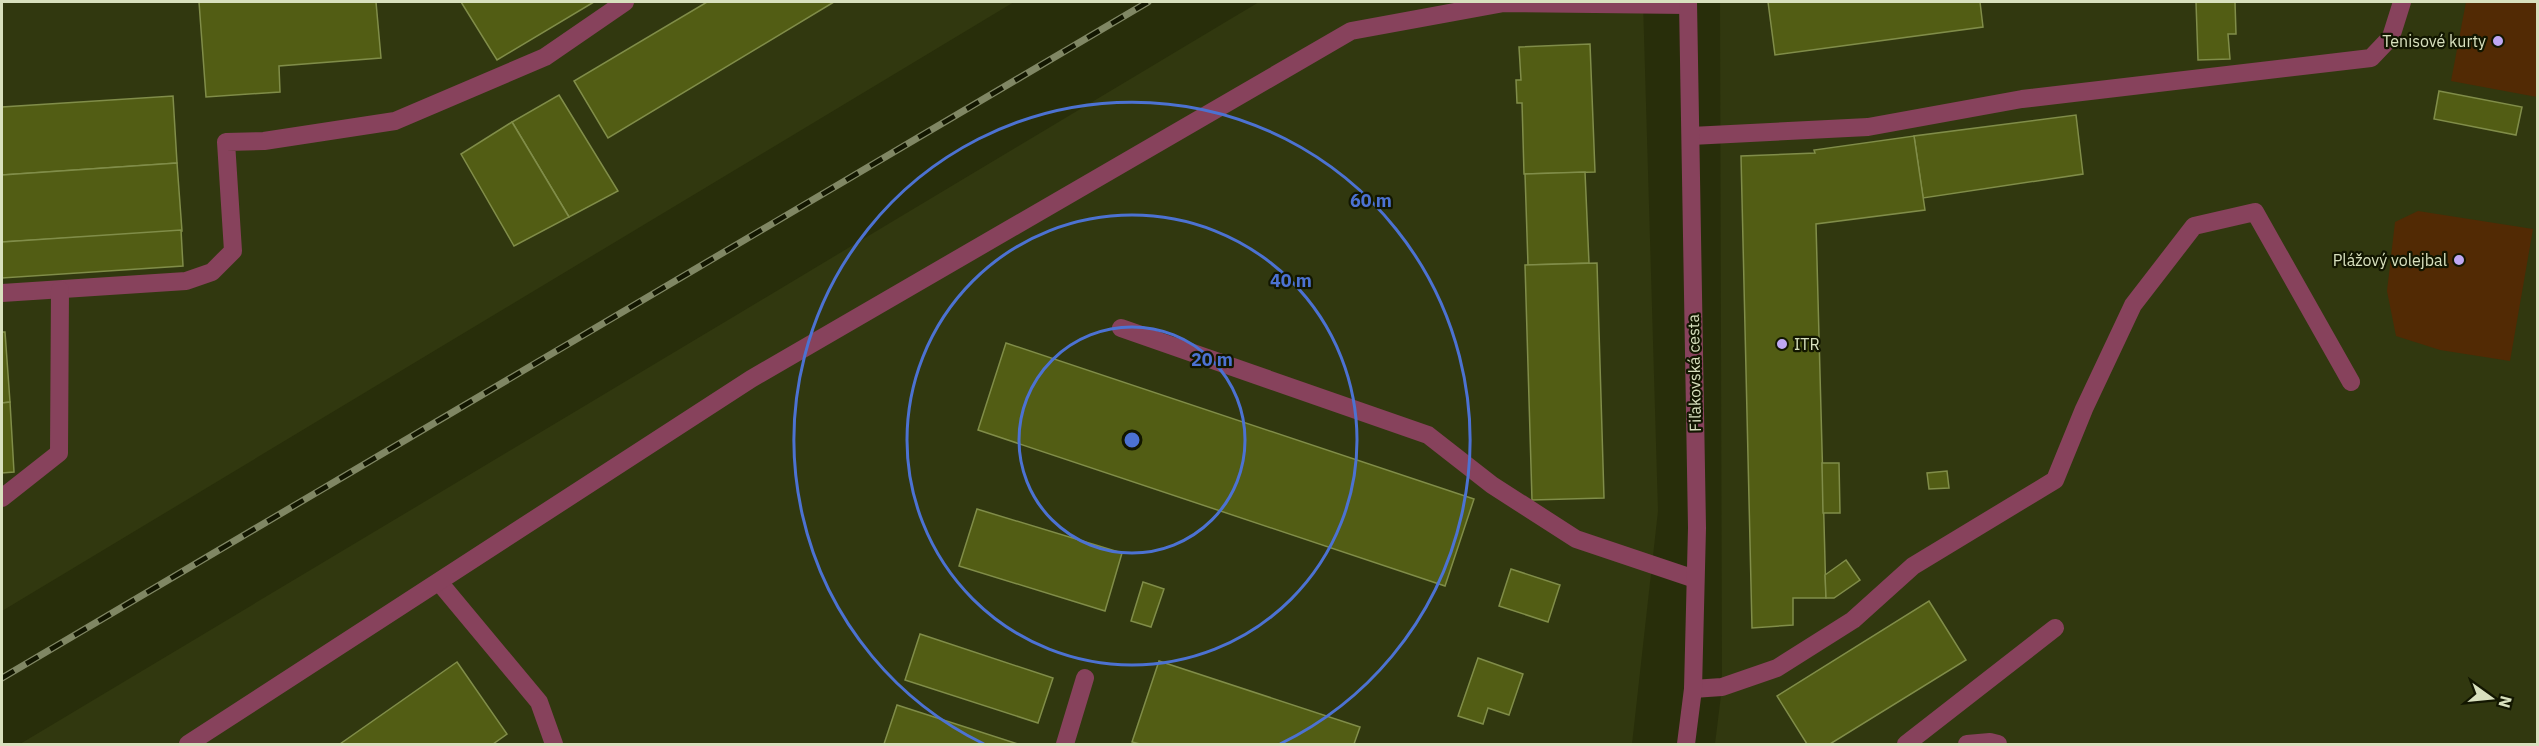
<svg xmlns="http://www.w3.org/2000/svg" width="2539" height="746" viewBox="0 0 2539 746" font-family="'IBM Plex Sans',sans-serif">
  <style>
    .built { fill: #31380f }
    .green { fill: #522a04 }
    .building { fill: #525d14; stroke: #808d49; stroke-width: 1.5 }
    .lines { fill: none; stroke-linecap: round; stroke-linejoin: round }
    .minor { stroke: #87425c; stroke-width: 18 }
    .rail-casing { stroke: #808764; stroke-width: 7 }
    .rail { stroke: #121600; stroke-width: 4.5; stroke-dasharray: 14; stroke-linecap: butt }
    .ring { fill: none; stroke: #4c72d2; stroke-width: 3 }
    .poi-dot { fill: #bfa8f4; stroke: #121600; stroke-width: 2 }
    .labels { text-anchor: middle; stroke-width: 4.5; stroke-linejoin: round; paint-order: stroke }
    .poi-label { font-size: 16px; fill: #d8e0be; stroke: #121600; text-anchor: end }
    .street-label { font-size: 16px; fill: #d8e0be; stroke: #121600 }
    .centre { fill: #4c72d2; stroke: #121600; stroke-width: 3 }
    .ring-label { font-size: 18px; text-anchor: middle; font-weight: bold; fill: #4c72d2; stroke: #121600; stroke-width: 4.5; stroke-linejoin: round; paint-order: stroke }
  </style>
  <rect width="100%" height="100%" fill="#282e0a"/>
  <!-- built -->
  <g class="built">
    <polygon points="2,2 1014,2 2,611"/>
    <polygon points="1259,2 1643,2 1658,511 1632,744 20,744"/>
    <polygon points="1720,2 2537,2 2537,744 1715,744 1722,687"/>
  </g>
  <!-- green -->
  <g class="green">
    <polygon points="2466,2 2537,2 2537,97 2451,81"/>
    <polygon points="2418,211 2533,229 2510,361 2440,350 2396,336 2387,291 2395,222"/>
  </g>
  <!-- building -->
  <g class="building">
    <polygon points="199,2 376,2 381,58 279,66 280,92 206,97"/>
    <polygon points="461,2 594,2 497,60"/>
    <polygon points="707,2 834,2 608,138 574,81"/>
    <polygon points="1768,2 1980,2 1983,27 1775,55"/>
    <polygon points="2196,2 2235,2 2236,34 2228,34 2230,59 2198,60"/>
    <polygon points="1590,44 1595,172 1524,174 1522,103 1517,103 1516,80 1521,80 1519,47"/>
    <polygon points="2439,91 2522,107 2516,135 2434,119"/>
    <polygon points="559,95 618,191 569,217 512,122"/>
    <polygon points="173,96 177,163 2,175 2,107"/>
    <polygon points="2076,115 2083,174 1923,198 1914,136"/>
    <polygon points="512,122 569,217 514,246 461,154"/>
    <polygon points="1914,136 1925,210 1816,224 1826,598 1793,598 1793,625 1752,628 1741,156 1815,153 1814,150"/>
    <polygon points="177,163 182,231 2,242 2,175"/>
    <polygon points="1585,172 1589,263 1528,265 1525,174"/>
    <polygon points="181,230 183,266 2,278 2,242"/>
    <polygon points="1597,263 1604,498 1532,500 1525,265"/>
    <polygon points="2,332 5,332 10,402 2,403"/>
    <polygon points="1006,343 1474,499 1445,586 978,430"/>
    <polygon points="10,402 14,472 2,473 2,403"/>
    <polygon points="1822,463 1839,463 1840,513 1823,513"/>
    <polygon points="1947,471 1949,488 1929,489 1927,473"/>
    <polygon points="977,509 1122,553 1105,611 959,566"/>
    <polygon points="1846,560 1860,580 1834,598 1826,598 1825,575"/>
    <polygon points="1511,569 1560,585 1548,622 1499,606"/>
    <polygon points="1143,582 1164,589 1151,627 1131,621"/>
    <polygon points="1929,601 1966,660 1830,744 1807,744 1777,696"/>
    <polygon points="920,634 1053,678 1038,723 905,680"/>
    <polygon points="1478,658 1523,674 1509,715 1488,708 1483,724 1458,716"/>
    <polygon points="1159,661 1360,727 1354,744 1140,744 1132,742"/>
    <polygon points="457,662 507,734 493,744 340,744"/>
    <polygon points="897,705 1018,744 884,744"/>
  </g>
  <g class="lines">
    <!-- minor -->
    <g class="minor">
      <polyline points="1691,136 1868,127 2022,99 2371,58 2391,37 2402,2"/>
      <polyline points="2,293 186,281 212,272 233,251 226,142 264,141 395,121 545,57 625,2"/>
      <polyline points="1121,328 1428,435 1492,485 1576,539 1695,579"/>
      <polyline points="2,498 59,453 60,290"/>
      <polyline points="439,582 539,702 554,744"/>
      <polyline points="1693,689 1722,687 1777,668 1853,620 1913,566 2055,480 2084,409 2133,305 2194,226 2255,212 2351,382"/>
      <polyline points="188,744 751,379 1351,31 1504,3 1688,5"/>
      <polyline points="1065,744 1085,678"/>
      <polyline points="1686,744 1693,689 1697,528 1688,2"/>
      <polyline points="1906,744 2055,628"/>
      <polyline points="1967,744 1990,742 1998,744"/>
    </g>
    <defs>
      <polyline id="rail" points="2,678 1148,2"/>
    </defs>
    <!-- rail casing -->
    <use href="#rail" class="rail-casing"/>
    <!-- rail -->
    <use href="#rail" class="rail"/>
  </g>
  <!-- distance rings -->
  <g class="ring">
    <circle cx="1132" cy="440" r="113"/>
    <circle cx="1132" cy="440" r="225"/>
    <path d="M984 744A338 338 0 1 1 1280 744"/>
  </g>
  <!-- markers -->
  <g class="poi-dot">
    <circle cx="2498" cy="41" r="6"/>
    <circle cx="2459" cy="260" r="6"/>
    <circle cx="1782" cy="344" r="6"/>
  </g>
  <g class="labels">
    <!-- poi labels -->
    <g class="poi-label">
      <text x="2486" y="47">Tenisové kurty</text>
      <text x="2447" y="266">Plážový volejbal</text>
      <text x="1794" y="350" text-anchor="start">ITR</text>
    </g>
    <!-- street labels -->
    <g class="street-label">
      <text transform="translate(1694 373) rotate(-91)" y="6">Fiľakovská cesta</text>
    </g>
  </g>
  <circle cx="1132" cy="440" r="9" class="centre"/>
  <g class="ring-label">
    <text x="1371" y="207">60 m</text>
    <text x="1291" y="287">40 m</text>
    <text x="1212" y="366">20 m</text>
  </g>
  <!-- border -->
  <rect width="2539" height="746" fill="none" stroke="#d8e0be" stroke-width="6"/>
  <!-- north arrow -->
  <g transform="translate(2491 698) rotate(105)" stroke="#121600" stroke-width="4.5" paint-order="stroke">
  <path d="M0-4.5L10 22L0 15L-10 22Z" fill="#d8e0be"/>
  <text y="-9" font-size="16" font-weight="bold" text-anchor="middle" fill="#d8e0be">N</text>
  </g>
</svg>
